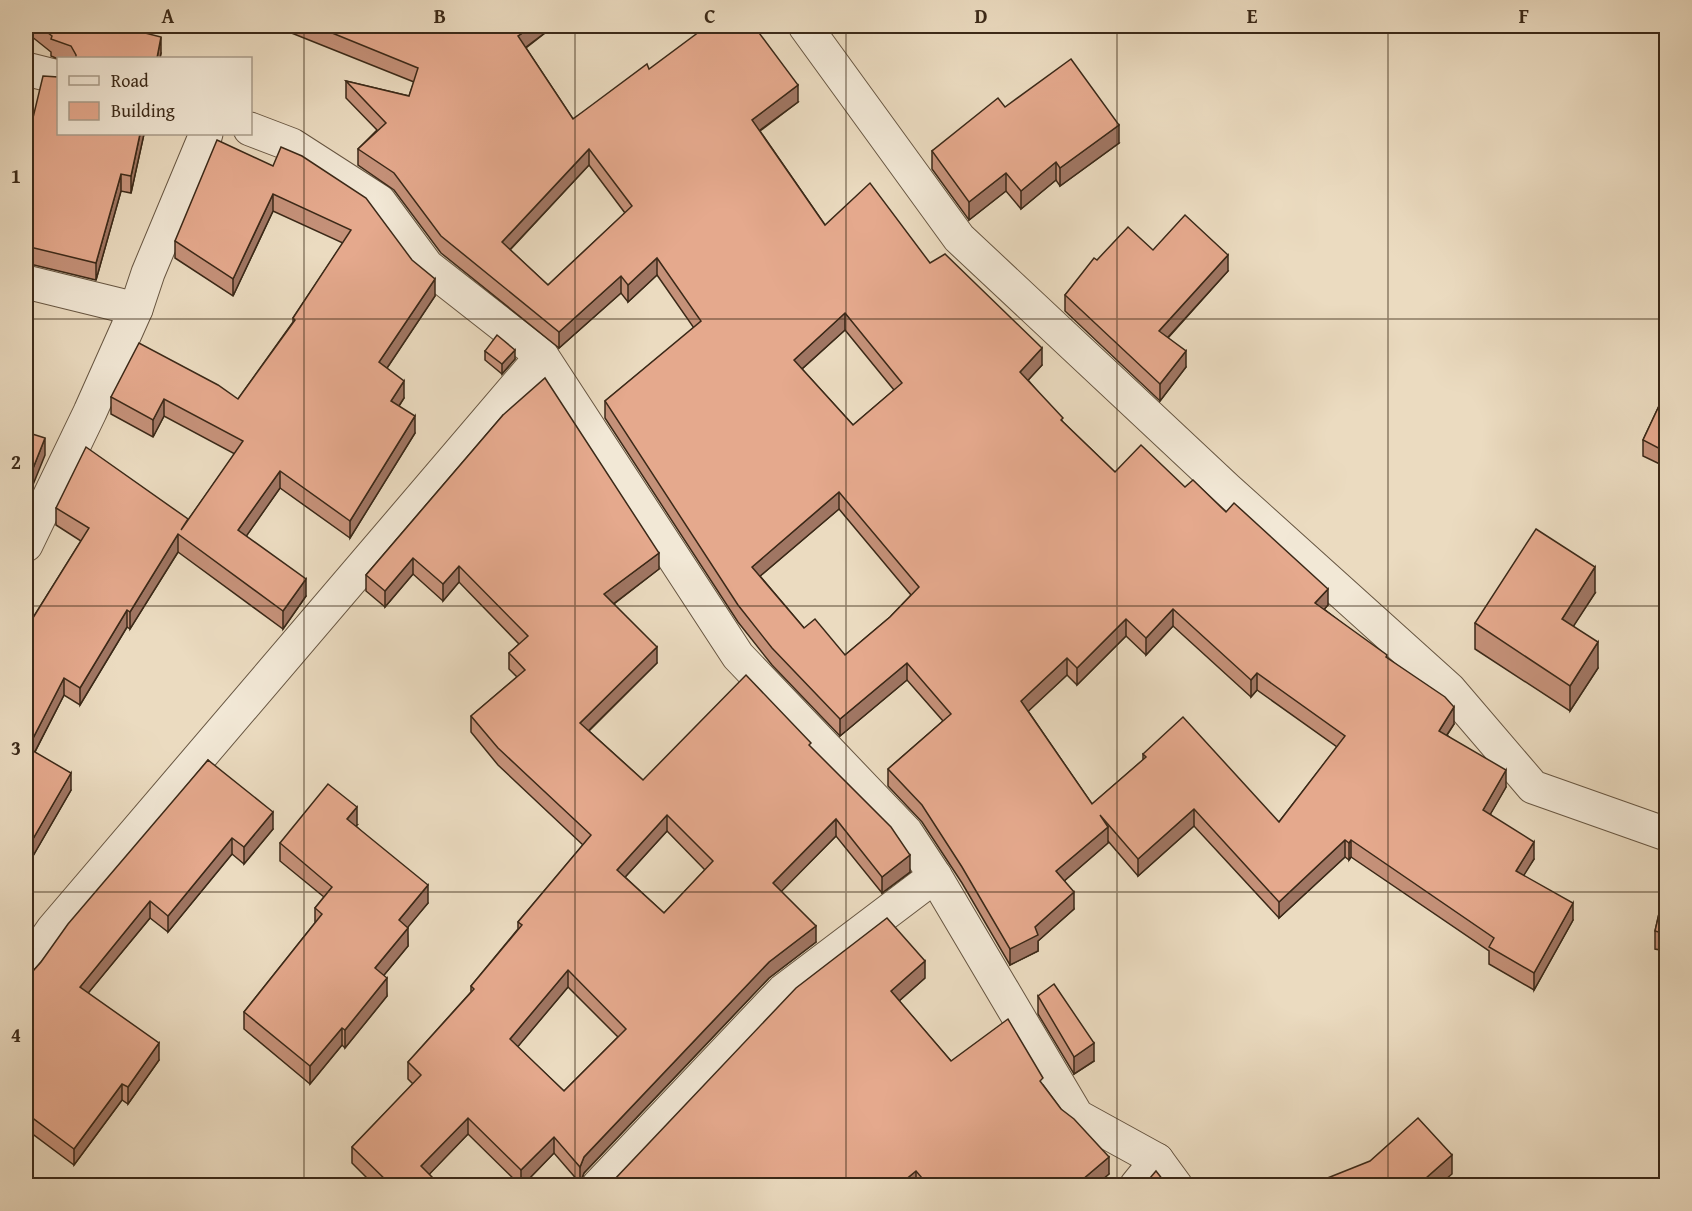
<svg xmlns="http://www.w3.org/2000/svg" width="1692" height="1211" viewBox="0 0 1692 1211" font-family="'Gentium Book Plus',serif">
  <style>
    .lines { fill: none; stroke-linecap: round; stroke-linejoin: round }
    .minor-casing { stroke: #675642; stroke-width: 35 }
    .minor { stroke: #f2e8d6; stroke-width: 33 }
    .wall { fill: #c59179; stroke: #3b2918; stroke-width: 1.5; fill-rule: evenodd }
    .shaded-wall { fill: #a07663; stroke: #3b2918; stroke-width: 1.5 }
    .building { fill: #e5a98d; stroke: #3b2918; stroke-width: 1.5; fill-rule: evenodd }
    .grid { fill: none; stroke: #3b2918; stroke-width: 1.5; stroke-opacity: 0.55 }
    .neatline { fill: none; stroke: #3b2918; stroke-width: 2 }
    .grid-label { font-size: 20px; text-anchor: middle; font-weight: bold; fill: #3b2918 }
  </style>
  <rect width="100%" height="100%" fill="#ebdbc0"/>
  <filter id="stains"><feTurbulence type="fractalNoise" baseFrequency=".00333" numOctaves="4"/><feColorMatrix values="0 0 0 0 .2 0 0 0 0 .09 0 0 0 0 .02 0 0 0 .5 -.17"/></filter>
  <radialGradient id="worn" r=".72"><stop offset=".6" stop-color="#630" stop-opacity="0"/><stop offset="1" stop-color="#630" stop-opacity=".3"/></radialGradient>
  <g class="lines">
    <defs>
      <g id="minor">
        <polyline points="805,26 959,238 1227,489 1449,689 1533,787 1666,834"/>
        <polyline points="26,69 58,77"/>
        <polyline points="250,129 292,145 379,201 427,266 542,356 738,656 906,832 935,876 1077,1116 1157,1160 1176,1186"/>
        <polyline points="26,282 136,309"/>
        <polyline points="26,545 90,412 136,309 148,273 206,134"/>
        <polyline points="26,968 53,929 542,356"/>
        <polyline points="598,1186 783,991 935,876"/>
        <polyline points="1136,1186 1157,1160"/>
      </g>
    </defs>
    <!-- minor casing -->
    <use href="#minor" class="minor-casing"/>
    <!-- minor -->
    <use href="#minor" class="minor"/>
  </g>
  <!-- wall -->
  <g class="wall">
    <polygon points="26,26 149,26 147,33 161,53 160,58 58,59 51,56 51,52 26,32"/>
    <path d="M274,26H554L526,48L573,119L649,69L798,102L760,131L825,225L930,263L1042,365L1028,380L1063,422L1115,472L1185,487L1226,512L1328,605L1324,609L1387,658L1454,724L1447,735L1506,787L1490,814L1534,859L1523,875L1573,920L1534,990L1489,964V951L1351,857L1349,860L1345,857L1279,918L1194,826L1138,876L1108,841V843L1064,881L1074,909L1038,941V951L1010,965L962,883L922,822L888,786V769L943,721L907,680L840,736L772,665L738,622L605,418V401L694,328L657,275L628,302L621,293L559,348L441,253L394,190L358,165V149L377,130L346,98V81L409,96L414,82ZM589,165L625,213L548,285L510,250ZM845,330L894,390L853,425L802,369ZM839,509L911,595L890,617L845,655L804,628L760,576ZM1173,626L1251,697L1257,690L1337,747L1279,822L1143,754V760L1092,804L1028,711L1067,675L1077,685L1126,636L1146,655Z"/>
    <polygon points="1005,107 1119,143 1060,186 1056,180 1021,209 1006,191 969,220 932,169 932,151"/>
    <polygon points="26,121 32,122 144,134 131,193 121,191 96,280 30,264 26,264"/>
    <polygon points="273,166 435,296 387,368 404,398 399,406 415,433 350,538 280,488 246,536 306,596 283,629 178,552 130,629 127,627 80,705 64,695 35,752 71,790 26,868 26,629 81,541 56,525 56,508 188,520 235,454 164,416 153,437 111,414 111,397 238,399 293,322 293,318 343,243 273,211 233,296 175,258 175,241"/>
    <polygon points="1153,250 1228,271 1168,338 1186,367 1160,401 1065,311 1065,295 1097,260"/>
    <polygon points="485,351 515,359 502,374 485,360"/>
    <polygon points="1666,391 1666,467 1643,456 1643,440"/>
    <path d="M503,415L659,569L614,604L657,663L589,731L643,780L811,748L910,872L882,893L836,836L781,891L816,942L769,978L584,1173L580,1183L554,1153L523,1185H520L468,1134L429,1174L436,1185H374L352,1163V1147L413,1084L408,1079V1062L471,992V986L518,929V922L583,845L498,765L471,732V716L517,677L509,669V653L519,644L459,582L443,601L413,574L385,607L366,591V575ZM667,831L705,870L664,913L625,877ZM568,987L618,1037L564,1091L517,1047Z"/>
    <polygon points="1595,593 1573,626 1598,668 1570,711 1475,649 1475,623"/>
    <polygon points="208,760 273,829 244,864 232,854 168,932 150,918 88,993 159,1060 128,1104 122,1100 74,1165 26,1129 26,979 41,962"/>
    <polygon points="357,825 356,826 428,903 407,927 408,946 384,975 387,996 345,1048 342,1045 310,1084 244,1029 244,1012 315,923 315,908 324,897 280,861 280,843"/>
    <polygon points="1666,883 1666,951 1655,949 1655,931"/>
    <polygon points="925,978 899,1001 951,1061 1043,1085 1109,1174 1096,1185 602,1185 612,1182"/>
    <polygon points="1038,996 1094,1061 1074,1074 1038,1014"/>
  </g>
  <!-- shaded-wall -->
  <g class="shaded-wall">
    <polygon points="143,26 149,26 141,49 141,32"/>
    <polygon points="533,26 554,26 518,53 518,36"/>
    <polygon points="161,37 161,53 160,58 157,58"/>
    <polygon points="798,85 798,102 752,136 752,120"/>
    <polygon points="1119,125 1119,143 1060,186 1060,168"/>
    <polygon points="140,134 144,134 131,193 131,176"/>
    <polygon points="589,149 589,165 502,258 502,242"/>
    <polygon points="1056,162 1056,180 1021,209 1021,191"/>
    <polygon points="1006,173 1006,191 969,220 969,202"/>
    <polygon points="121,174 121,191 96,280 96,263"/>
    <polygon points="273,194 273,211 233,296 233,279"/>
    <polygon points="1228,255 1228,271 1159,347 1159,331"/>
    <polygon points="657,258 657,275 628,302 628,285"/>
    <polygon points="621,276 621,293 559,348 559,332"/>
    <polygon points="435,279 435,296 379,380 379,362"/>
    <polygon points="845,313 845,330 794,376 794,360"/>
    <polygon points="1042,348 1042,365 1020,389 1020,372"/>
    <polygon points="515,350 515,359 502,374 502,364"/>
    <polygon points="1186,351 1186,367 1160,401 1160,384"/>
    <polygon points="404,381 404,398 391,418 391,401"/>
    <polygon points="164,399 164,416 153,437 153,420"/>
    <polygon points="415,416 415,433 350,538 350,521"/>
    <polygon points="45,438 45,455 26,502 26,486"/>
    <polygon points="280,471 280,488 238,548 238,530"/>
    <polygon points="839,492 839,509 752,583 752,567"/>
    <polygon points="178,534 178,552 130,629 130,612"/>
    <polygon points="659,553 659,569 604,611 604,594"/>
    <polygon points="413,558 413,574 385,607 385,591"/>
    <polygon points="459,566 459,582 443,601 443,584"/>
    <polygon points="1595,567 1595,593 1562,644 1562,619"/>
    <polygon points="306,579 306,596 283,629 283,611"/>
    <polygon points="1328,589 1328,605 1315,620 1315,603"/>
    <polygon points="1173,609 1173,626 1146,655 1146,638"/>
    <polygon points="127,610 127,627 80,705 80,688"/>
    <polygon points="1126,619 1126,636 1077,685 1077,668"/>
    <polygon points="1598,642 1598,668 1570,711 1570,686"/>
    <polygon points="657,647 657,663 580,739 580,723"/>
    <polygon points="1067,658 1067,675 1021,718 1021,701"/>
    <polygon points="907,663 907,680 840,736 840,719"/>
    <polygon points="1257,673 1257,690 1251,697 1251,680"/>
    <polygon points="64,678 64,695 28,765 28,748"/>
    <polygon points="1454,707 1454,724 1439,747 1439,731"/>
    <polygon points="1506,770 1506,787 1483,827 1483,810"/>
    <polygon points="71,773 71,790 26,868 26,851"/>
    <polygon points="357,807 357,825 347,837 347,819"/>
    <polygon points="1194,809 1194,826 1138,876 1138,859"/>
    <polygon points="273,812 273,829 244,864 244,847"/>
    <polygon points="667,815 667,831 617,886 617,870"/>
    <polygon points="836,819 836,836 773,900 773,883"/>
    <polygon points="1108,827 1108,843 1056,888 1056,871"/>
    <polygon points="232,838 232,854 168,932 168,916"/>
    <polygon points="1345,840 1345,857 1279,918 1279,902"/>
    <polygon points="1351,840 1351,857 1349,860 1349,843"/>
    <polygon points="1534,842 1534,859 1516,888 1516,871"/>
    <polygon points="910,855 910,872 882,893 882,877"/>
    <polygon points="428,885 428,903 399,938 399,920"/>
    <polygon points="1074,892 1074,909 1038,941 1038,951 1010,965 1010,949"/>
    <polygon points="150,901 150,918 80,1003 80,987"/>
    <polygon points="1573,903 1573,920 1534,990 1534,973"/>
    <polygon points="816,926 816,942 769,978 584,1173 580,1183 580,1167 584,1157 769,962"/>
    <polygon points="408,928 408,946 375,986 375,968"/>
    <polygon points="925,961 925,978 891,1008 891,991"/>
    <polygon points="568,970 568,987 510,1056 510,1039"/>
    <polygon points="387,978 387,996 345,1048 345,1030"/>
    <polygon points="342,1028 342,1045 310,1084 310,1066"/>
    <polygon points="159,1043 159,1060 128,1104 128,1087"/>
    <polygon points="1094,1043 1094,1061 1074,1074 1074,1057"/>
    <polygon points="122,1084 122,1100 74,1165 74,1149"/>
    <polygon points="468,1118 468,1134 421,1183 421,1166"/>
    <polygon points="554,1137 554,1153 523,1185 521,1185 521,1170"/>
    <polygon points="1452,1155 1452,1174 1439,1185 1426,1185 1426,1178"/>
    <polygon points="1109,1157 1109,1174 1096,1185 1076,1185"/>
    <polygon points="916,1171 916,1185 899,1185"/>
  </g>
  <!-- building -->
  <g class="building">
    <polygon points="39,26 143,26 141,32 161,37 157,58 76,58 76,55 71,46 51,39 52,36"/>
    <path d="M315,26H533L518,36L573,119L647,64L649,69L707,26H754L798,85L752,120L825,225L870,183L930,263L945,254L1042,348L1020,372L1063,418L1061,420L1115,472L1141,445L1185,487L1193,480L1226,512L1234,503L1328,589L1315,603L1387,655L1386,657L1445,697L1454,707L1439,731L1506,770L1483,810L1534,842L1516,871L1573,903L1534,973L1489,947L1494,938L1351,840L1349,843L1345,840L1279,902L1194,809L1138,859L1100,815L1108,827L1056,871L1074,892L1035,927L1038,935L1010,949L962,867L922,805L888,769L951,714L907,663L840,719L772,648L738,605L605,401L701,321L657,258L628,285L621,276L559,332L441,236L394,173L358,149L386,123L346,81L409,96L418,68ZM589,149L632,206L548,285L502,242ZM845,313L902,383L853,425L794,360ZM839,492L919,587L890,617L845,655L815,619L804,628L752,567ZM1173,609L1251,680L1257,673L1345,736L1279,822L1183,717L1143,754L1146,757L1092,804L1021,701L1067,658L1077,668L1126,619L1146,638Z"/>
    <polygon points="1071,59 1119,125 1060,168 1056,162 1021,191 1006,173 969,202 932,151 998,98 1005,107"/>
    <polygon points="43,76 58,77 58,134 140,134 131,176 121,174 96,263 30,247 26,247 26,121 32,122"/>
    <polygon points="217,140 273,166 281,147 302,156 366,198 412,260 435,279 379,362 404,381 391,401 415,416 350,521 280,471 238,530 306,579 283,611 178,534 130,612 127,610 80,688 64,678 28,748 71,773 26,851 26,629 89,528 56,508 86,447 188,519 181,530 243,441 164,399 153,420 111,397 139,343 218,385 238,399 295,320 293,318 351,230 273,194 233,279 175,241"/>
    <polygon points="1185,215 1228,255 1159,331 1186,351 1160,384 1065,295 1094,258 1097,260 1128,227 1153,250"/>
    <polygon points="497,335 515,350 502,364 485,351"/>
    <path d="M545,378L659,553L604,594L657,647L580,723L643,780L746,675L811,743L809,745L891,827L910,855L882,877L836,819L773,883L816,926L769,962L584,1157L580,1167L554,1137L521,1170L468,1118L421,1166L436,1181L432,1185H391L352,1147L421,1075L408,1062L474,989L471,986L522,925L518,922L591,835L498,748L471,716L525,670L509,653L528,636L459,566L443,584L413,558L385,591L366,575L503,415ZM667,815L713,861L664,913L617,870ZM568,970L626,1029L564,1091L510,1039Z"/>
    <polygon points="1666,391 1666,452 1643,440"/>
    <polygon points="26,432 45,438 26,486"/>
    <polygon points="1536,529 1595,567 1562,619 1598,642 1570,686 1475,623"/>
    <polygon points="208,760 273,812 244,847 232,838 168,916 150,901 80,987 159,1043 128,1087 122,1084 74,1149 26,1113 26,979 41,962 68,924"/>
    <polygon points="328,784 357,807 347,819 428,885 399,920 408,928 375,968 387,978 345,1030 342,1028 310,1066 244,1012 322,914 315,908 332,887 280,843"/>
    <polygon points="1666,883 1666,934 1655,931"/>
    <polygon points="887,918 925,961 891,991 951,1061 1008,1019 1043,1078 1040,1081 1061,1109 1074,1119 1109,1157 1076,1185 928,1185 916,1171 899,1185 602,1185 612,1182 796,988"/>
    <polygon points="1054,984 1094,1043 1074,1057 1038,996"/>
    <polygon points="1418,1118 1452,1155 1426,1178 1433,1185 1310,1185 1370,1161"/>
    <polygon points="1156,1171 1167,1185 1144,1185"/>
  </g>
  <!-- grid -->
  <path class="grid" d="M304,26V1186M575,26V1186M846,26V1186M1117,26V1186M1388,26V1186M26,319H1666M26,606H1666M26,892H1666"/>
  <!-- margin -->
  <rect width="1692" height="1211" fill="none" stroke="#ebdbc0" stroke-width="66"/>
  <!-- legend -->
  <rect x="57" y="57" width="195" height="78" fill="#f2e8d6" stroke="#a99c8a" stroke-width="1.5"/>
  <rect x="69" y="76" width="30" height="9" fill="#f2e8d6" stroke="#a99c8a" stroke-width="1.5"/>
  <text x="111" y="87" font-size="18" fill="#3b2918">Road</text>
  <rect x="69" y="102" width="30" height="18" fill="#e5a98d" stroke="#a99c8a" stroke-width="1.5"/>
  <text x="111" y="117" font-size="18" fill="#3b2918">Building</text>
  <rect x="33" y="33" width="1626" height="1145" class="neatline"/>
  <g class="grid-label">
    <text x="168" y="23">A</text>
    <text x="440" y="23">B</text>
    <text x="710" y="23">C</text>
    <text x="981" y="23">D</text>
    <text x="1252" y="23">E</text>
    <text x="1524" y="23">F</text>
    <text x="16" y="183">1</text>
    <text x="16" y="469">2</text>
    <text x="16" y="755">3</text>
    <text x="16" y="1042">4</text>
  </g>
  <rect width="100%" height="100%" filter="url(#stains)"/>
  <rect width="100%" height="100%" fill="url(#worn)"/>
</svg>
